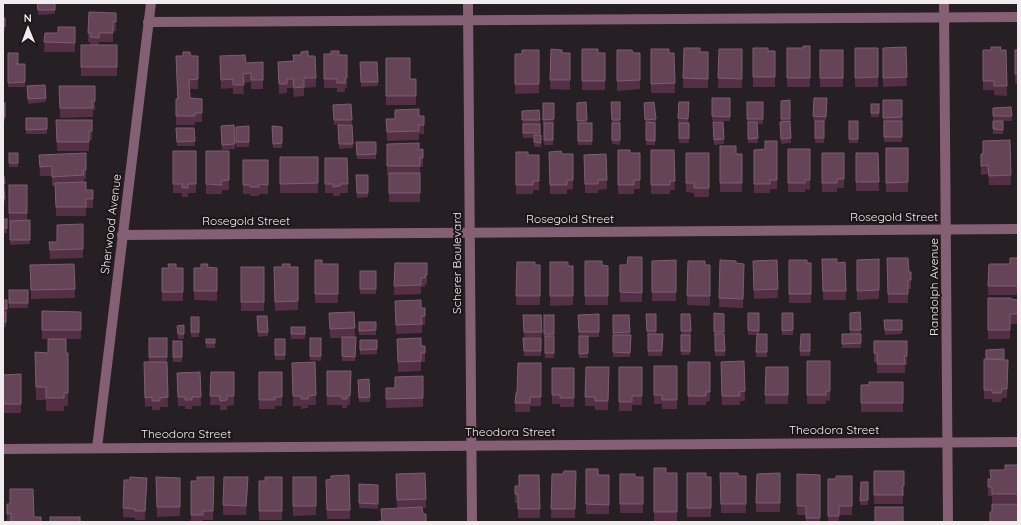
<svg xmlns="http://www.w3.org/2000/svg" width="1021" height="525" viewBox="0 0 1021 525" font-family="Quicksand,sans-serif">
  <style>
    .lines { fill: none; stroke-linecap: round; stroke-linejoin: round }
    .minor { stroke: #855f74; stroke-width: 10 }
    .wall { fill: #552f46 }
    .building { fill: #654458; stroke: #7b5e6f }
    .labels { text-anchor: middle; stroke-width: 4; stroke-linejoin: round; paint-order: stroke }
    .street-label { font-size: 12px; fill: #f0ecee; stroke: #1c1619 }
  </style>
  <rect width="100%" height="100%" fill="#261f23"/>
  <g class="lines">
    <!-- minor -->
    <g class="minor">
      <polyline points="468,3 472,522"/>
      <polyline points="944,3 948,522"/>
      <polyline points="148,22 1018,17"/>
      <polyline points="122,235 1018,229"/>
      <polyline points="97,448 151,3"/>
      <polyline points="3,449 1018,442"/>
    </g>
  </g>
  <!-- wall -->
  <g class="wall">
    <polygon points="37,3 55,10 55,14 38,15"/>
    <polygon points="116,13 116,31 113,31 113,42 99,42 99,45 117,45 117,76 81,76 81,45 90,45 90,42 88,42 88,33"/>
    <polygon points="3,18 5,26 5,31 3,31"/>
    <polygon points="75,27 75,52 44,52 45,33 58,33"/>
    <polygon points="810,46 810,87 787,87 787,48 803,48"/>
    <polygon points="906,47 907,86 883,87 883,48"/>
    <polygon points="684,48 700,52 708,52 708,88 683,88"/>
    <polygon points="753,48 768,51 775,51 775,87 753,87"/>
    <rect x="855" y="48" width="23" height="39"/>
    <polygon points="551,49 562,53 570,53 570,90 550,89"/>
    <polygon points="582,49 598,53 605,53 605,90 582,90"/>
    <polygon points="651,49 669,53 674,53 675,93 651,93"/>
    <polygon points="719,49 742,49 742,88 718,88"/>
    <polygon points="539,50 539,93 515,94 515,54 522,54"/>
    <polygon points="617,50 633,53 640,53 640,89 617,91"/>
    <rect x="820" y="50" width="23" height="37"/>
    <polygon points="983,50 1006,50 1007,96 994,95 994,90 983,90"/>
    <rect x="1015" y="50" width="3" height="34"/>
    <polygon points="8,53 18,53 18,64 25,64 25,87 8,87"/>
    <polygon points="324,54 347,55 347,88 345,88 345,92 337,92 337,88 324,88"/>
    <polygon points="293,55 308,56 316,78 316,87 304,88 304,96 294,97 293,88 287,88 287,93 279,94 278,62 293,61"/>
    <polygon points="176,56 198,56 198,89 189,89 190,98 202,99 202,122 195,122 195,125 176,125 176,99 177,99"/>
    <polygon points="220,56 246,63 263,62 263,89 251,89 251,82 243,83 244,94 233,94 233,88 221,89"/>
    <polygon points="386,58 410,79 416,79 416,105 386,105"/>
    <polygon points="360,67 378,82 378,86 361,87"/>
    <polygon points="27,86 46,98 46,102 28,104"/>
    <polygon points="59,86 95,86 95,110 93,110 93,117 60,118"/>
    <rect x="712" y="98" width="18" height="23"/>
    <polygon points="814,98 827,98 826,121 813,121"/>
    <polygon points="790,100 791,143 781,144 780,127 781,122 781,101"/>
    <polygon points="883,100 902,100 902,142 884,142"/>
    <polygon points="586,102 587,123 592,123 592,145 578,145 577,103"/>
    <polygon points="611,102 620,102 620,145 612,144 612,125"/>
    <polygon points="679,102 689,102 688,123 689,123 689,143 679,143 679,123 678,123"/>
    <polygon points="747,102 763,102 763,124 757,124 758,143 748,143 748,124 747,124"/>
    <rect x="3" y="103" width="2" height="18"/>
    <polygon points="543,103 554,103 553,145 544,145 544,124 543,124"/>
    <polygon points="351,104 352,124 334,125 333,105"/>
    <rect x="871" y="104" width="8" height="13"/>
    <polygon points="644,107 656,119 655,145 646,145 646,124"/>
    <polygon points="1011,107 1012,121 995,121 1003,121 1003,134 993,134 993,108"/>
    <polygon points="539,110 541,135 541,147 534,147 534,138 523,138 522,111"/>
    <polygon points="419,116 424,125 424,134 419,134 419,140 387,141 386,119 395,119"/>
    <rect x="26" y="118" width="21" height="16"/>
    <polygon points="56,120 92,120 92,140 89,140 89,151 57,151"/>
    <rect x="815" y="121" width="9" height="22"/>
    <rect x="849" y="121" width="9" height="22"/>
    <polygon points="713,122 723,122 724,144 714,145"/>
    <polygon points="234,125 235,149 222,150 221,126"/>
    <polygon points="338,125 352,125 353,148 339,149"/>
    <polygon points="249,126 249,147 236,147 236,127"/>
    <polygon points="272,126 282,127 282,148 273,148"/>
    <polygon points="176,128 194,128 195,146 177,146"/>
    <polygon points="1010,140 1011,185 989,185 988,174 981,175 981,154 983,154 983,141"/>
    <polygon points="777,141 777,189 770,189 770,193 754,193 754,150 765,149"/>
    <polygon points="356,142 376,142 376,159 357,159"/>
    <polygon points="387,144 419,150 423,158 423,167 420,167 420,202 389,202 389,175 387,175"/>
    <polygon points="720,146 736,154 742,154 742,192 720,192"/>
    <rect x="886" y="148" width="22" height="44"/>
    <polygon points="788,149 810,149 810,190 805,189 805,192 788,192"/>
    <polygon points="618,150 630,153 640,153 640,189 634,189 634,194 618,194"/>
    <polygon points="651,150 674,150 675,190 670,190 670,194 651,194"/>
    <polygon points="173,151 196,151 196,193 188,193 188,197 182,197 182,193 173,193"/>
    <polygon points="206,151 229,151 229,190 222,190 222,194 206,194"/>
    <polygon points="516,152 528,155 539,155 539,190 533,190 533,194 516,194"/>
    <polygon points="549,152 562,154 573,154 573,189 567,190 567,194 550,194"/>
    <rect x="9" y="153" width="9" height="14"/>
    <polygon points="86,153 86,179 84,179 84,182 86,190 93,190 93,208 86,208 86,216 56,216 55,186 52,186 52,176 40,176 39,155"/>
    <polygon points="686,153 709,153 709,197 694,197 694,193 686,192"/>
    <polygon points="822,153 844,153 844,188 837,188 837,192 822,192"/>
    <polygon points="856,153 878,153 879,191 856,191"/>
    <polygon points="606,154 607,189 598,190 598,193 585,193 584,155"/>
    <rect x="280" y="157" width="38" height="36"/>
    <polygon points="325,158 347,158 348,193 340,193 340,196 333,196 333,193 325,193"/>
    <polygon points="243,160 268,160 268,194 259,194 259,196 250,196 250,194 243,194"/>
    <polygon points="356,175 368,175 368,197 357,198"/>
    <polygon points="3,176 4,176 5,189 4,189 5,203 3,203"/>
    <polygon points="9,185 27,185 27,221 30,220 30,244 10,245 10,222 9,222"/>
    <rect x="3" y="219" width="4" height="14"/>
    <polygon points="83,224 83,258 50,259 49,242 57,242"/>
    <polygon points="642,257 642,302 620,302 620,265 627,265"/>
    <polygon points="887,258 909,272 911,272 911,289 908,289 908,303 888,303"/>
    <polygon points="1018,258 1018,295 988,295 989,264 1010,264"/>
    <polygon points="822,259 837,263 845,262 846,300 823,300"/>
    <polygon points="879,259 879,299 857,300 857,260"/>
    <polygon points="315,260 322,264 338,264 338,303 315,303"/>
    <polygon points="676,260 676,301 652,301 652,261"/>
    <polygon points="720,260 736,263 744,264 743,308 719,307"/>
    <polygon points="777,260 778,298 754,299 753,261"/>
    <polygon points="789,260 811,263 811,303 789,303"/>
    <polygon points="585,261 602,265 608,266 608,305 585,305"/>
    <polygon points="688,261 705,265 710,265 710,306 687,305"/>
    <polygon points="517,262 535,265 540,265 540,305 516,305"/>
    <polygon points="550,262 568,266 573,266 573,305 550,306"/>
    <polygon points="395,263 427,263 427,284 425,284 425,287 421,287 421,294 394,295"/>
    <polygon points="74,264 75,298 31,299 30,265"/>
    <rect x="241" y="267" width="23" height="44"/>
    <polygon points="274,267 298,267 298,310 275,311"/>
    <rect x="162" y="268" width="21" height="33"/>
    <polygon points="194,268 217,268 217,301 194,300"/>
    <rect x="360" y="271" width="16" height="23"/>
    <rect x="9" y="290" width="19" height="18"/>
    <polygon points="988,298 1018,300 1018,324 1010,324 1010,339 988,339"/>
    <polygon points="3,300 7,300 7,313 6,314 6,327 3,327"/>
    <polygon points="395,301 421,308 425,316 425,325 422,325 422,333 396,334"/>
    <polygon points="42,311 81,312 81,339 66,339 66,353 68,353 68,406 64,406 64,411 46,411 46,400 36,400 35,352 48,353 62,339 42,339"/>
    <polygon points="354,312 355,337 356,337 355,361 342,361 342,338 330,338 329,313"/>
    <polygon points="860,312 861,348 842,348 842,334 850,334 850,313"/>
    <polygon points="714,313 724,314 725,356 715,356 715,336 714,336"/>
    <polygon points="748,313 759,313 759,334 767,334 767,357 756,357 757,335 748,335"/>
    <rect x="782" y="313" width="11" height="22"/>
    <polygon points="599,314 599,337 588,337 588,358 579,358 578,315"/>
    <polygon points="646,314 656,314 656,334 663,334 662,356 648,356 648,336 647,336"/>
    <polygon points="681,314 691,331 690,355 681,355"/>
    <polygon points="523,315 541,315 542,337 524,337"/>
    <polygon points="544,315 554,315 554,358 545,358 545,338 544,338"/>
    <polygon points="613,315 629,315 630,335 631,335 630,357 613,357"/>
    <polygon points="257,316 267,316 268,336 258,337"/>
    <rect x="191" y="317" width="8" height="20"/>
    <polygon points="884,320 902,320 902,334 885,335"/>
    <rect x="359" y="322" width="17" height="13"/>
    <polygon points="184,325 184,339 178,339 177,326"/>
    <rect x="291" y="327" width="14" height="12"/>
    <polygon points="801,334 810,334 810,356 800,356"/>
    <polygon points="149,338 167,338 167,362 168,407 160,407 160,410 152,410 152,406 145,407 144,362 149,362"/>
    <polygon points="310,338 321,338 321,361 310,360"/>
    <polygon points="523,338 541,338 541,356 524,356"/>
    <rect x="206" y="339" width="9" height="9"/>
    <rect x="275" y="339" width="10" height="21"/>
    <polygon points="397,339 421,346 425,346 425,362 421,362 421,371 398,372"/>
    <polygon points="360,340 377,340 377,354 360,355"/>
    <rect x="173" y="341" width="9" height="21"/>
    <polygon points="874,341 907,341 907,365 905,365 905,373 877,373 877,362 874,362"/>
    <polygon points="984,359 1008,360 1007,398 1002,398 1001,402 992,402 992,399 984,399"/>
    <polygon points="744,361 745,401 740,401 740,405 722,405 721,362"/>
    <polygon points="807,361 830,361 830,401 826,400 826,404 807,404"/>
    <polygon points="315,362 316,405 308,405 308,408 301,409 301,406 293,406 292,363"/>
    <polygon points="688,362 710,362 710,401 706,402 706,405 688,405"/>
    <polygon points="541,363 541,406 530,406 530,412 515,412 516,393 517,393"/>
    <polygon points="654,366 677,366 677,409 662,409 662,404 654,404"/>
    <polygon points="586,367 609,367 608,410 595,410 595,406 585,406"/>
    <polygon points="619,367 642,367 642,405 632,405 632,411 619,411"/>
    <polygon points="766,367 788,367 788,404 765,404"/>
    <polygon points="552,368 574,368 574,407 560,407 560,404 552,404"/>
    <polygon points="327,371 351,371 350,405 347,405 347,408 342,408 342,405 327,405"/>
    <polygon points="200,372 201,406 192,406 192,409 185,409 185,406 178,406 177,373"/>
    <polygon points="211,372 234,372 234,405 227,406 227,410 220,410 220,405 210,405"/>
    <polygon points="259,372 282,372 282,406 275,406 275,409 259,409"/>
    <polygon points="21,374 21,413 3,413 3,375"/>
    <polygon points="423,376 423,407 386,408 386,388 395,388"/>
    <polygon points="358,380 370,397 370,402 359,402"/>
    <polygon points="903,382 903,412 861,412 861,385"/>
    <polygon points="1018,465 1018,503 992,503 992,496 988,496 988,479 990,479 1005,470"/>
    <polygon points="654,468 666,473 677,473 677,521 654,521"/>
    <polygon points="586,469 598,475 609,475 609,514 586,514"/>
    <polygon points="576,471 575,518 551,518 552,474 563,474"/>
    <polygon points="874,471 904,471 904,496 903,496 903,504 874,504"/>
    <polygon points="425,473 426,508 422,508 423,514 382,521 381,509 397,508 396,474"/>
    <polygon points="687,473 706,477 711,477 711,517 687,517"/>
    <polygon points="720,473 738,476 746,476 746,513 721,513"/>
    <polygon points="780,473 780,512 756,512 757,474"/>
    <polygon points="620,474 635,477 643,477 643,513 620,513"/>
    <polygon points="797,474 820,475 820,522 806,522 806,515 797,515"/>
    <polygon points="349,475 350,519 327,519 326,480"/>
    <polygon points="539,475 540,518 518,518 518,503 515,503 515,486 519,486"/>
    <polygon points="852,476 852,515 839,515 839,522 828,522 828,479 836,479"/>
    <polygon points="156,477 180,478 180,516 157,517"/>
    <polygon points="214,477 213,520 203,520 203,522 191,522 191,481 197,481"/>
    <polygon points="282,477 282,520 259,520 259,481 265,481"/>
    <polygon points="293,477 316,477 316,515 293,516"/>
    <polygon points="147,478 145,520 135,520 135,518 123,517 123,508 130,480"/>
    <polygon points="861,482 868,482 868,505 860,505"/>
    <polygon points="359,484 378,485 378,509 359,508"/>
    <polygon points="248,487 246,515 223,515 223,505"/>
    <polygon points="7,504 34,517 41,522 7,522"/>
  </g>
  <!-- building -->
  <g class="building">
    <polygon points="37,3 55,3 55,10 38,10"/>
    <polygon points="89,12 116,13 116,22 113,21 113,33 99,33 99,38 90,37 91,33 88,33"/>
    <rect x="3" y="18" width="2" height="8"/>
    <polygon points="58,27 75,27 75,43 44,42 45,33 58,33"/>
    <rect x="81" y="45" width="36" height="22"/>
    <polygon points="803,46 810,46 810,78 787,78 787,48 803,48"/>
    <polygon points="906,47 907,77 883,78 883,48"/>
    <polygon points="991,47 1001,47 1000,50 1006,50 1007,86 994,86 994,81 983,81 983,50 991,50"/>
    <polygon points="684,48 700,48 700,52 708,52 708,79 683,78"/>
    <polygon points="753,48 768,48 768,51 775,51 775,77 753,77"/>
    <polygon points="855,48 878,48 878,77 855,78"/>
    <polygon points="551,49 562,50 562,53 570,53 570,80 550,80"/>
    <polygon points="582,49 598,49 598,53 605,53 605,81 582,81"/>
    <polygon points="651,49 669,49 669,53 674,53 675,83 651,84"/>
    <polygon points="719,49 742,49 742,79 718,78"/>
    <polygon points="522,50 539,50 539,84 515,84 515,54 522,54"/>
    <polygon points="617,50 632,50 633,53 640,53 640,80 617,81"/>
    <rect x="820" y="50" width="23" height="28"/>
    <rect x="1015" y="50" width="3" height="24"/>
    <polygon points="308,51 308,56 315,56 316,78 304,78 304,87 294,88 293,79 287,79 287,84 279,84 278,62 294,61 293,55 301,55 301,52"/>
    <polygon points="331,51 339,51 339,55 347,55 347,78 345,78 345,83 337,83 337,79 324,79 324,54 331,54"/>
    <polygon points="183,52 190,52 191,56 198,56 198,79 189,80 190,98 202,99 202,113 195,113 195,116 176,116 176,99 178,99 176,56 183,56"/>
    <polygon points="8,53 18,53 18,63 16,64 25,64 25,82 8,83"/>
    <polygon points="245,55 246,63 263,62 263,80 251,80 251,73 243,74 244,85 233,85 233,79 221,80 220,56"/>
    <polygon points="386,58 410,58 410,79 416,79 416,96 386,96"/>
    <polygon points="360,62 377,62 378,82 361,82"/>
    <polygon points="45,85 46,98 28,99 27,86"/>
    <polygon points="59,86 95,86 95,101 92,101 93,108 60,108"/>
    <polygon points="712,98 730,98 730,117 712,116"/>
    <polygon points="814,98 827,98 826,117 813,116"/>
    <polygon points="790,100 790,119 781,119 781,101"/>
    <polygon points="883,100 902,100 902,117 883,118"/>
    <polygon points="586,102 587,120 577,121 577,103"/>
    <polygon points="611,102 620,102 620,120 612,120"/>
    <polygon points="654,102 656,119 645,120 644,103"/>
    <polygon points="679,102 689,102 688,119 678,118"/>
    <rect x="747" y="102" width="16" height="17"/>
    <rect x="3" y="103" width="2" height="14"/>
    <polygon points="543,103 554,103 554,119 543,120"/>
    <polygon points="351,104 352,120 334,120 333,105"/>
    <rect x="871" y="104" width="8" height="9"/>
    <polygon points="1011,107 1012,116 993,116 993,108"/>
    <polygon points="419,109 419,116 424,116 424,125 419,125 419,131 387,132 386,119 395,119 395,110"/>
    <polygon points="539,110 540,120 522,120 522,111"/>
    <polygon points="26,118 47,118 47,129 26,130"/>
    <polygon points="56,120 92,120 92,131 89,131 89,142 57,142"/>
    <polygon points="790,121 791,138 781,139 780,122"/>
    <rect x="815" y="121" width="9" height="17"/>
    <rect x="849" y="121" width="9" height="18"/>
    <rect x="884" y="121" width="18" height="16"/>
    <polygon points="993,121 1003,121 1003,130 993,129"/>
    <polygon points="646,122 655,123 655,141 646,140"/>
    <polygon points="713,122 723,122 724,139 714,140"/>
    <polygon points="748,122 757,122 758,138 748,139"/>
    <rect x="544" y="123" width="9" height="17"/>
    <rect x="578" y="123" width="14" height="18"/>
    <rect x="612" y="123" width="8" height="17"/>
    <rect x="679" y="123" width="10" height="15"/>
    <rect x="523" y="124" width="17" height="9"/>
    <polygon points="234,125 235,144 222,145 221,126"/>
    <polygon points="338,125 352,125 353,144 339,144"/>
    <polygon points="249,126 249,142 236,142 236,127"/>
    <polygon points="272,126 282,127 282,143 273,144"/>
    <polygon points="176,128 194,128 195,141 177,142"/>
    <polygon points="534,135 541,135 541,143 534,142"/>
    <polygon points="1010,140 1011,175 989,176 988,165 981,166 981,154 983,154 983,141"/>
    <polygon points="765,141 777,141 777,180 770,180 770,184 754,184 754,150 765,149"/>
    <polygon points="356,142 376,142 376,154 357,155"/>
    <polygon points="419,143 419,150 423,149 423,158 420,158 420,166 387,166 387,144"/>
    <polygon points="720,146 736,146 736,154 742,154 742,183 720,183"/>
    <polygon points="886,148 908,148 908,182 886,183"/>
    <polygon points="788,149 810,149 810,180 805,180 805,183 788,183"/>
    <polygon points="618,150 630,150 630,153 640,153 640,180 634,180 634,185 618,185"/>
    <polygon points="651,150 674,150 675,181 670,181 670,185 651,185"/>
    <polygon points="173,151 196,151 196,184 188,184 188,188 182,188 182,184 173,184"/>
    <polygon points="206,151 229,151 229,180 221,181 222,185 206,184"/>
    <polygon points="561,151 562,154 573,154 573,180 567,180 567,185 550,185 549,152"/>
    <polygon points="516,152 528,152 528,155 539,155 539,181 533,181 533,185 516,185"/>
    <rect x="9" y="153" width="9" height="10"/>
    <polygon points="86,153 86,170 83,170 84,175 52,177 52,166 40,167 39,155"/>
    <polygon points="686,153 709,153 709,188 694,188 694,183 686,183"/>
    <polygon points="822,153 844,153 844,179 837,179 837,183 822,183"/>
    <polygon points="856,153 878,153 879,182 856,182"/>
    <polygon points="606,154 607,180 598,180 598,184 585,184 584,155"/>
    <polygon points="280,157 318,157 318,183 280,184"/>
    <polygon points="325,158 347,158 348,184 340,184 340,186 333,187 333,184 325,184"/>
    <polygon points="243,160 268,160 268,185 259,184 259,187 250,187 250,185 243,185"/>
    <rect x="389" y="173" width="31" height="20"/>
    <polygon points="356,175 368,175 368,193 357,193"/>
    <polygon points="3,176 4,176 5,184 3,184"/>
    <polygon points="86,182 86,190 93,190 93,199 86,199 86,207 56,207 55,183"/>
    <rect x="9" y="185" width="18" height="28"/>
    <polygon points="3,188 4,188 5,199 3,199"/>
    <rect x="3" y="219" width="4" height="9"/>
    <polygon points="30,220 30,240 10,240 10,221"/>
    <polygon points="83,224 83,249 50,250 49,242 57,242 57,225"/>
    <polygon points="628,257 642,257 642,293 620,292 620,265 627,265"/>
    <polygon points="887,258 908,258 909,272 911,272 911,280 908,280 908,294 888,294"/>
    <polygon points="1010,258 1018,258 1018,286 988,286 989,264 1010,264"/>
    <polygon points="822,259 837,259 837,263 845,262 846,291 823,291"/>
    <polygon points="879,259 879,290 857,291 857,260"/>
    <polygon points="315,260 322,260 322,264 338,264 338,294 315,294"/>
    <polygon points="676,260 676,292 652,292 652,261"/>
    <polygon points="720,260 736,261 736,263 744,264 743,299 719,298"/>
    <polygon points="777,260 778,289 754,290 753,261"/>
    <polygon points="789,260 807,260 807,263 811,263 811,294 789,294"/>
    <polygon points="585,261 602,261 602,265 608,266 608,296 585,296"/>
    <polygon points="688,261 705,261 705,265 710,265 710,296 687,296"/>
    <polygon points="517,262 535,262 535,265 540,265 540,296 516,296"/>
    <polygon points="550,262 568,262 568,266 573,266 573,296 550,296"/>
    <polygon points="395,263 427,263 427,275 425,275 425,278 421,278 421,285 394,286"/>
    <polygon points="74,264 75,289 31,290 30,265"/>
    <polygon points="168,264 176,264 176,268 183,268 183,292 162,292 162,268 169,268"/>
    <polygon points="201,264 208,264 207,267 217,268 217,291 194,291 194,268 201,268"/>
    <polygon points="282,264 290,264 290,267 298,267 298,301 275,302 274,267 283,267"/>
    <rect x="241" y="267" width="23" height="35"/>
    <rect x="360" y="271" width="16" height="18"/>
    <rect x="9" y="290" width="19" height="13"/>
    <polygon points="988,298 1011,298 1011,299 1018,300 1018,314 1010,314 1010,330 988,330"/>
    <rect x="3" y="300" width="4" height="9"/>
    <polygon points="421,300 421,308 425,308 425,316 421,316 422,324 396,325 395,301"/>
    <polygon points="42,311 81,312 81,330 42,330"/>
    <rect x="3" y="312" width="3" height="10"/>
    <polygon points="354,312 355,328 330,329 329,313"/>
    <polygon points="860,312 861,330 850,330 850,313"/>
    <polygon points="714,313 724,314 724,332 714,332"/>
    <polygon points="748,313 759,313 759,331 748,330"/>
    <polygon points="782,313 793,313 793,330 782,331"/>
    <polygon points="599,314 599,332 579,332 578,315"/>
    <polygon points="646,314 656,314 656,331 647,331"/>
    <polygon points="681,314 690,314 691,331 681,331"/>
    <polygon points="523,315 541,315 542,332 524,332"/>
    <rect x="544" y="315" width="10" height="19"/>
    <polygon points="613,315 629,315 630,332 613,333"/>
    <polygon points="257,316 267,316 268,332 258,332"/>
    <rect x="191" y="317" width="8" height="15"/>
    <polygon points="884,320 902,320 902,330 885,330"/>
    <polygon points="359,322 376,322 376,330 359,331"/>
    <polygon points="184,325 184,334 178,334 177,326"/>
    <rect x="291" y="327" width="14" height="7"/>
    <polygon points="648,334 663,334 662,351 648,351"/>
    <polygon points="715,334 724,334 725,351 715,351"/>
    <polygon points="757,334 767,334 767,352 756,352"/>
    <polygon points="801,334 810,334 810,351 800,351"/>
    <polygon points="842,334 861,334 861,343 842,344"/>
    <polygon points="613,335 631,335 630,353 613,352"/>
    <rect x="681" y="335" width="9" height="16"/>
    <rect x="545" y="336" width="9" height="17"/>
    <polygon points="579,336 588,336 588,353 579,354"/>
    <polygon points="342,337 356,337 355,357 342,356"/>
    <rect x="149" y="338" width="18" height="19"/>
    <rect x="310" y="338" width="11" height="18"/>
    <polygon points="421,338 421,346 425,346 425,353 421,353 421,361 398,362 397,339"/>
    <polygon points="523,338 541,338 541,351 524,351"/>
    <polygon points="48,339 66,339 66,353 68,353 68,393 64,393 64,398 46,398 46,387 36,387 35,352 48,353"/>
    <rect x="206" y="339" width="9" height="4"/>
    <rect x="275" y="339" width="10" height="16"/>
    <polygon points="360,340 377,340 377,349 360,350"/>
    <rect x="173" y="341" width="9" height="16"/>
    <polygon points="874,341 907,341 907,356 904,356 905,364 877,364 877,353 874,353"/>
    <polygon points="1004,349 1004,359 986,359 986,350"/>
    <polygon points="984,359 1008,360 1007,389 1002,389 1001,393 992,393 992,390 984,390"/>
    <polygon points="744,361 745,391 739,392 740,396 722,396 721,362"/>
    <polygon points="807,361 830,361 830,391 826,391 826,395 807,395"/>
    <polygon points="144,362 167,362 168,397 160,398 160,401 152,401 152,397 145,398"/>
    <polygon points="315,362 316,395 308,396 308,399 301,399 301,396 293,396 292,363"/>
    <polygon points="688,362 710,362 710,392 706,392 706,396 688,396"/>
    <polygon points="518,363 541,363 541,397 530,397 530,403 515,403 516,393 517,393"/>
    <polygon points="654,366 677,366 677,400 662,400 662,395 654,395"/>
    <polygon points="586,367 609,367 608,401 595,401 595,397 585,397"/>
    <polygon points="619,367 642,367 642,396 632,396 632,402 619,402"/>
    <polygon points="766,367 788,367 788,395 765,395"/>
    <polygon points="552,368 574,368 574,398 560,398 560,395 552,395"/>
    <polygon points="327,371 351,371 350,396 347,396 347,399 342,399 342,396 327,396"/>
    <polygon points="200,372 201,397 192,397 192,400 185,400 185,397 178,397 177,373"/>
    <polygon points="211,372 234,372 234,396 227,396 227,400 220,401 220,396 210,396"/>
    <polygon points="259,372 282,372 282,397 275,397 275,400 259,400"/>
    <polygon points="21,374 21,404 3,404 3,375"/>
    <polygon points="423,376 423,398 386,399 386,388 395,388 395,377"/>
    <polygon points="369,379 370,397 359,398 358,380"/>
    <polygon points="869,382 903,382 903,403 861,403 861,385 869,385"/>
    <polygon points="1005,465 1018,465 1018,494 992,494 992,487 988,487 988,479 991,479 990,470 1005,470"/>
    <polygon points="654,468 666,468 666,473 677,473 677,512 654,512"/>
    <polygon points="586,469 598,469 598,475 609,475 609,505 586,504"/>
    <polygon points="564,471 576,471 575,509 551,509 552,474 563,474"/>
    <polygon points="874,471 904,471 904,486 902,486 903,495 874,495"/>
    <polygon points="425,473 426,499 397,500 396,474"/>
    <polygon points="687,473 706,473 706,477 711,477 711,508 687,508"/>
    <polygon points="720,473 738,473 738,476 746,476 746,504 721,504"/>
    <polygon points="780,473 780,503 756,503 757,474"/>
    <polygon points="620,474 635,474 635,477 643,477 643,504 620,504"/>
    <polygon points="797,474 820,475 820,518 806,518 806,506 797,506"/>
    <polygon points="349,475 350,510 327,510 326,480 331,479 331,476"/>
    <polygon points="519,475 539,475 540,509 518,509 518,494 515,494 515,486 519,486"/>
    <polygon points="836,476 852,476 852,506 839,506 839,516 828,516 828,479 836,479"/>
    <polygon points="130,477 147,478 145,511 135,511 135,509 123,508 124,480 130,480"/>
    <polygon points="156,477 180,478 180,507 157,507"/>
    <polygon points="197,477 214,477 213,511 203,511 203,515 191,515 191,481 197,481"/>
    <polygon points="224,477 248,477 246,506 223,505"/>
    <polygon points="265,477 282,477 282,511 259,511 259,481 265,481"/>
    <rect x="293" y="477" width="23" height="29"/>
    <polygon points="861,482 868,482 868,500 860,501"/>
    <polygon points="359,484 378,485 378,504 359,503"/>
    <polygon points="10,489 33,489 34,517 41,517 41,522 11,522 11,513 7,514 7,504 10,504"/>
    <polygon points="992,504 1018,504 1018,522 990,522 990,512 992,512"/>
    <polygon points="422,507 423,514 426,514 426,522 379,522 379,521 382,521 381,509"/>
    <rect x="875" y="507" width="28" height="15"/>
    <rect x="50" y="517" width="30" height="5"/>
  </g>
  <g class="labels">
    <!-- street labels -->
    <g class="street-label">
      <text x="894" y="221">Rosegold Street</text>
      <text x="570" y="223">Rosegold Street</text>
      <text x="246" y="225">Rosegold Street</text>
      <text transform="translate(111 224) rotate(-83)" y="4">Sherwood Avenue</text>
      <text transform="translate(457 263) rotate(-90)" y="4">Scherer Boulevard</text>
      <text transform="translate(934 287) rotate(-90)" y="4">Randolph Avenue</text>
      <text x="834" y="434">Theodora Street</text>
      <text x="510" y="436">Theodora Street</text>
      <text x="186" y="438">Theodora Street</text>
    </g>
  </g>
  <!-- border -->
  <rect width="1021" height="525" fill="none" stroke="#f0ecee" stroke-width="8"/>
  <!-- north arrow -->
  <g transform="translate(28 28) rotate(359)" stroke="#1c1619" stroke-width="3" paint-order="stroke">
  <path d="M0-3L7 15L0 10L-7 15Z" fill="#f0ecee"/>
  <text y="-6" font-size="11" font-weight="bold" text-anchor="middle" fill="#f0ecee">N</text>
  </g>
</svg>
